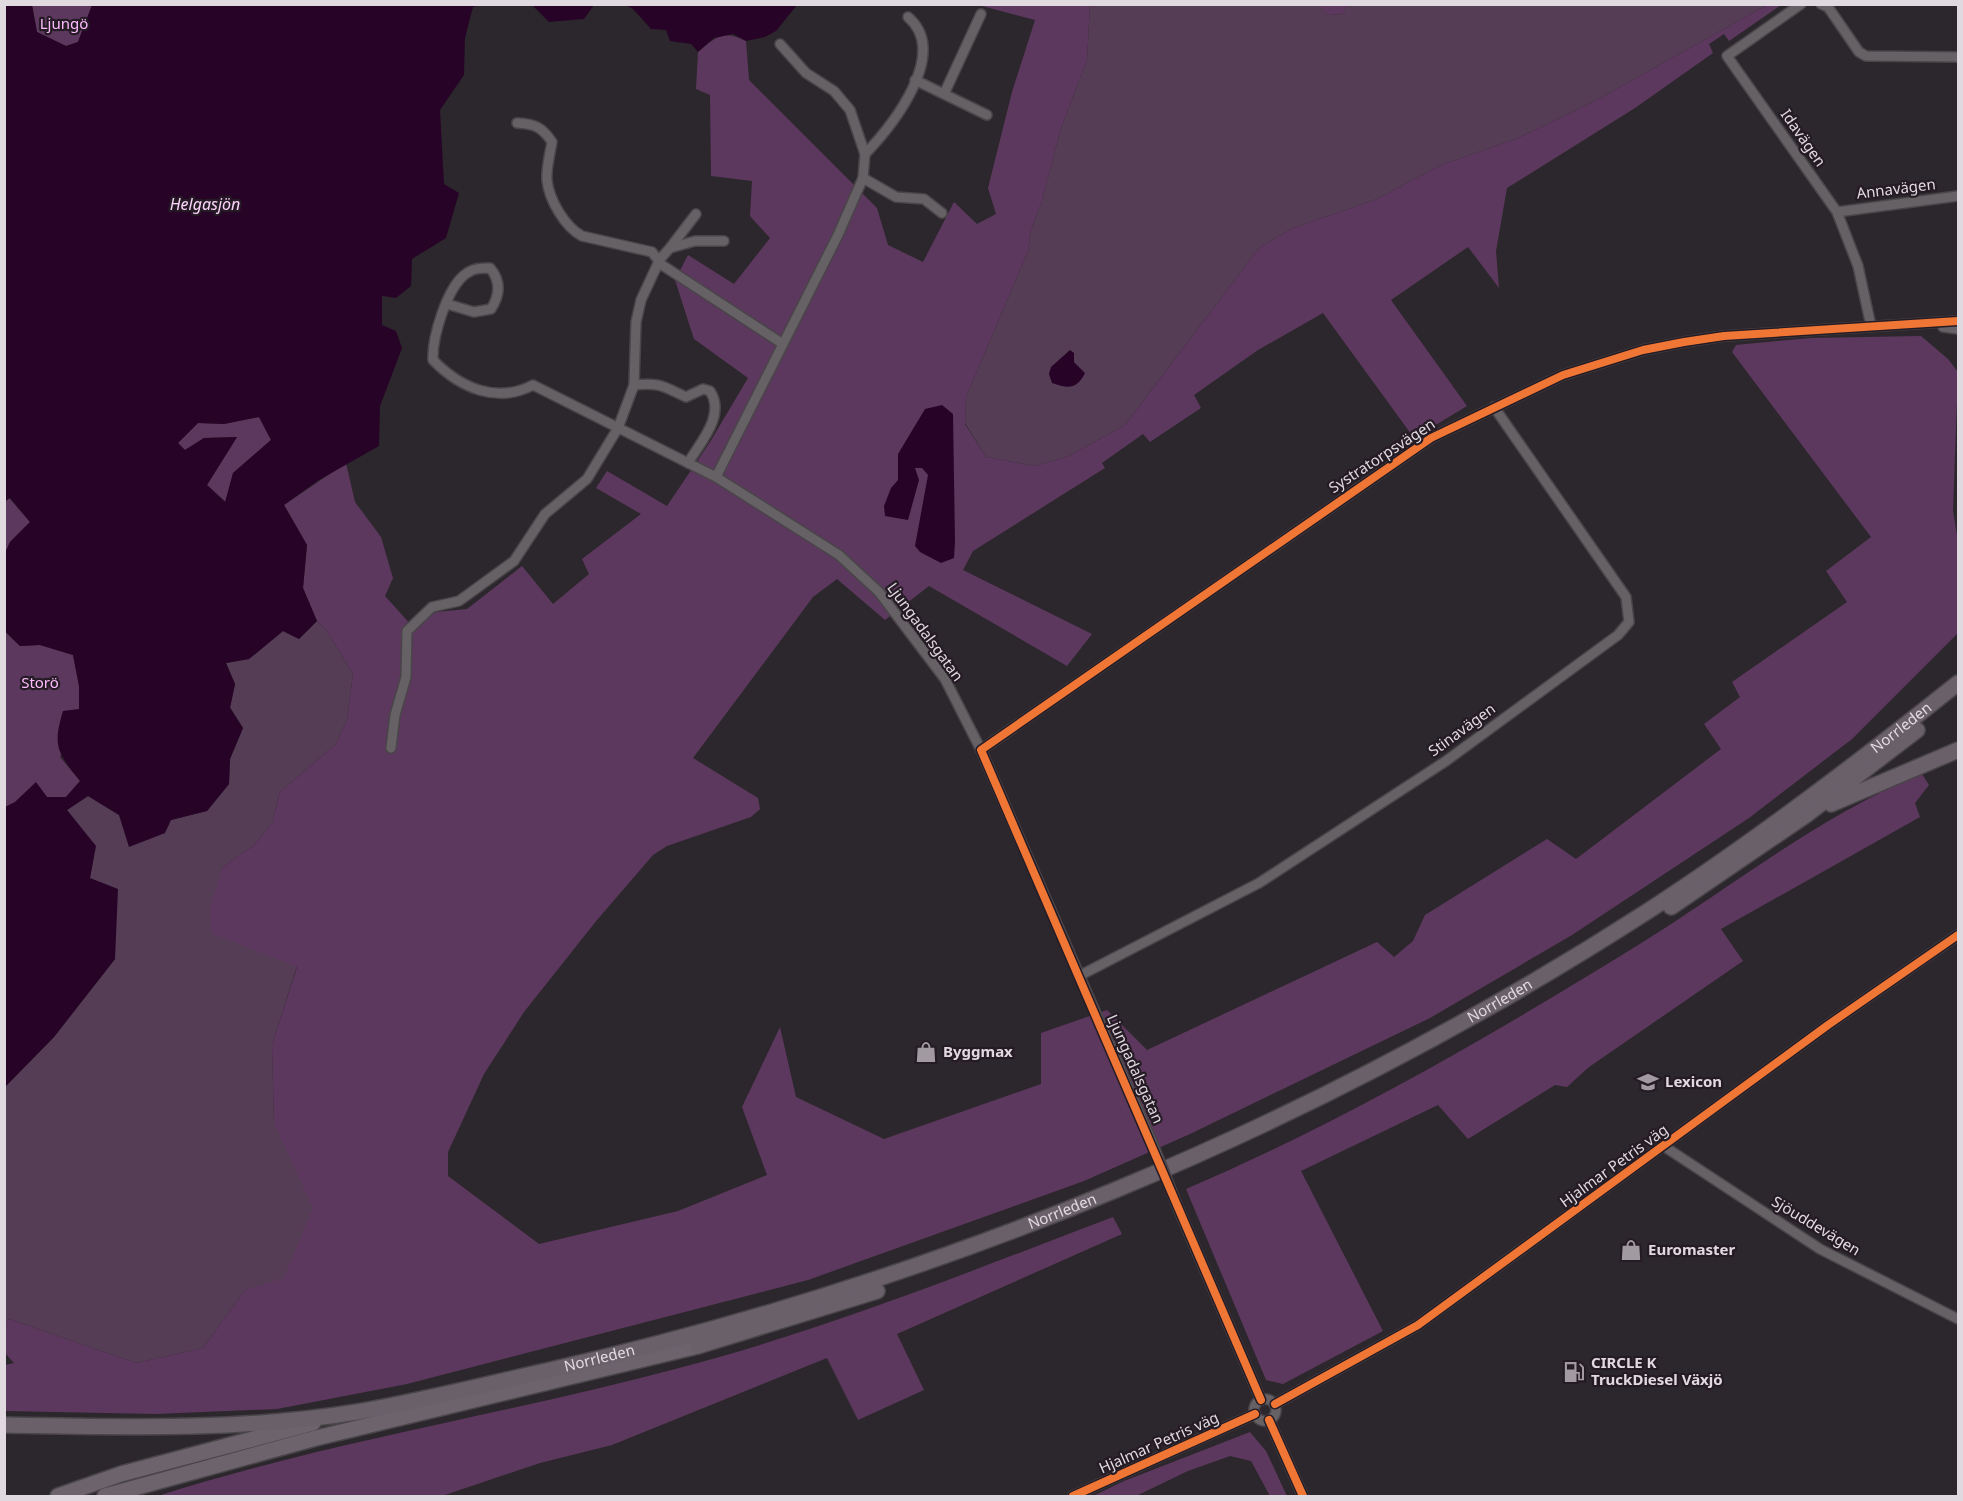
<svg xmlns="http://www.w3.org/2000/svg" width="1963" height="1501" viewBox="0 0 1963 1501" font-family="'Noto Sans',sans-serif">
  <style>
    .green { fill: #553d55 }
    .forest { fill: #5d385e }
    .water { fill: #270427; fill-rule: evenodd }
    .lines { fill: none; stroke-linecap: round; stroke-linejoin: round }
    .minor-casing { stroke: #494549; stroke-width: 12 }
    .primary-casing { stroke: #494549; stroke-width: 18 }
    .trunk-casing { stroke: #494549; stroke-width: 18 }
    .minor { stroke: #656165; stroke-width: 9 }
    .primary { stroke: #6d636d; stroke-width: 15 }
    .trunk { stroke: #6a606a; stroke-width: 15 }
    .minor-bridge-casing { stroke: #494549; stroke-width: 12; stroke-linecap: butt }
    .minor-bridge { stroke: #656165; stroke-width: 9 }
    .cycleway-casing { stroke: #241b24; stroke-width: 11 }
    .cycleway { stroke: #f07635; stroke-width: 8 }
    .labels { text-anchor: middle; stroke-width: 4.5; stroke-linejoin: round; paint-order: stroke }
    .park-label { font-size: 15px; fill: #fbf; stroke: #241b24 }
    .street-label { font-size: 15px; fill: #e0dae0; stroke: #241b24 }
    .poi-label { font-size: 15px; font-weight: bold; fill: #e0dae0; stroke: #241b24; text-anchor: start }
    .water-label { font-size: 16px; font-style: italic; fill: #fdd4fc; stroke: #241b24 }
  </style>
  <rect width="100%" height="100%" fill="#2c272c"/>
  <!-- green -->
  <g class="green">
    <polygon points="1318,4 1328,15 1343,14 1348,4 1767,5 1595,101 1516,139 1441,165 1377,199 1291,229 1259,248 1125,425 1069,456 1035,466 986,457 965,423 966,397 1028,251 1031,230 1042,201 1060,131 1087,60 1090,5"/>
    <polygon points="317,621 327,631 353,674 347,720 336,744 280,792 272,823 253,846 223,867 212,933 297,966 272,1045 274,1122 314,1208 284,1279 245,1290 203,1348 136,1363 9,1319 5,1324 5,1087 54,1037 115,959 90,878 95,846 67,810 88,796 119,815 171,820 207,811 229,784 230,759 243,728 230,707 235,684 226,663 249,659 283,631 299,639"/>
  </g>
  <!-- forest -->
  <g class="forest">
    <polygon points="32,5 92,5 78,42 66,46 37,32"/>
    <path d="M978,5H1090L1087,60L1060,131L1042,201L1031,230L1028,251L966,397L965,424L986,457L1035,466L1069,456L1125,425L1259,248L1291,229L1377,199L1441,165L1516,139L1595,101L1767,5H1781L1729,41L1724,34L1709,44L1713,53L1635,108L1507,188L1496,251L1499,288L1468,247L1391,300L1467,406L1414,438L1323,313L1258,350L1194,395L1201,408L1150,442L1143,434L1102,463L1105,468L973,551L963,570L1092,634L1067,666L929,586L885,620L837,579L813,597L693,758L758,798L760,809L751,817L667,846L653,855L597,920L524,1012L484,1074L448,1152V1176L539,1244L678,1211L767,1175L742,1107L780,1027L796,1097L884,1139L1041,1084V1033L1107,1010L1147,1050L1377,942L1394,957L1413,941L1425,915L1547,839L1576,859L1721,749L1704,724L1740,697L1732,682L1847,602L1826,571L1871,537L1732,352L1736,345L1810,338L1921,336L1948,359L1958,372L1953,511L1958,541V633L1852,739L1749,818L1572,935L1430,1018L1190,1134L1084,1181L808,1280L407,1384L277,1409L156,1414L5,1411V1365L14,1363L5,1353L4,1324L9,1319L136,1363L203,1348L245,1290L284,1278L313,1208L274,1123L272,1045L297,967L211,933L210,908L223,867L253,846L272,823L280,792L336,744L347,720L353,674L327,631L317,621L303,588L307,545L284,505L346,463L355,502L381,537L393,578L385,596L413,627L436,612L467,609L522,566L553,604L589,574L582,559L641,514L596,488L607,471L667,506L710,442L748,378L694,339L675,280L688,255L734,284L770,238L750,216L752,181L711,176L710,95L696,89L698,52C716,36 724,30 746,41L749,80L877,208L888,245L923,262L954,202L977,224L996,214L988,188L1012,92L1035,20Z"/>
    <polygon points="1318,5 1348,5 1343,14 1328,15"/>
    <polygon points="259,417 271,440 233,473 226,502 207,485 237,437 204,438 185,450 178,443 198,423 224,424"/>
    <polygon points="9,498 30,522 10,542 5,553 5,502"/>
    <polygon points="4,631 20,646 40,645 73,655 79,686 79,709 60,757 80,781 66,797 47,797 36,783 15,802 5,807"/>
    <path d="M1922,774L1929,785L1915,803L1920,817L1721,929L1743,961L1589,1067L1567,1087L1555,1085L1468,1139L1438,1105L1301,1171L1383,1331L1283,1384L1266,1380L1186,1189C1345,1121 1496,1033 1643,942C1733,886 1824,813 1922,774Z"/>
    <path d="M1113,1217L1122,1234L897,1334L924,1390L858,1420L827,1358L612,1445L540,1463L442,1496H158C330,1441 509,1414 683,1367C830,1328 971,1271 1113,1217Z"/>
    <polygon points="1250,1432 1266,1451 1287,1496 1270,1496 1251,1461 1230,1456 1188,1471 1136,1496 1093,1496 1124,1481"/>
  </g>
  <!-- water -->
  <g class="water">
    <path d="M5,4L32,5L37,32L66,46L78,42L92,5H483L473,7L465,38L464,75L440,110L444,184L459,193L446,238L412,259L411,286L396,298L382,296V325L396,331L402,348L380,406L379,446L319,480L284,505L307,545L303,588L317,621L299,639L283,631L249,659L226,663L235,684L230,708L243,728L230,759L229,784L207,811L171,820L165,833L129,847L119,815L88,796L67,810L96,846L90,878L118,889L115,959L54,1037L5,1087V807L15,802L36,782L47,797H66L80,781C58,753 52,747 63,711L79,709V686L73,655L40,645L20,646L5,631V553L10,542L30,522L10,498L4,502ZM259,417L271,440L233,473L225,502L207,485L237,437L204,438L185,450L178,443L198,423L224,424Z"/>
    <polygon points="532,5 594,5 584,19 549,22"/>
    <polygon points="625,5 797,5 776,31 765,37 746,41 733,34 714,38 698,52 691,44 670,41 666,30 651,29 633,9"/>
    <path d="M1070,350L1074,353V362L1085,373C1077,389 1069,389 1052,383L1049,374L1051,367Z"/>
    <polygon points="942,405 953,414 955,542 954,558 941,563 920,552 915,546 928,475 922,468 915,468 919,480 908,520 885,516 884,506 891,488 898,480 898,454 925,409"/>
  </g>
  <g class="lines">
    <defs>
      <g id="minor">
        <polyline points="1801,4 1727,56 1837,212 1858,266 1871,326"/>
        <polyline points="1821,4 1828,7 1859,52 1866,56 1958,57"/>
        <polyline points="915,80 987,115"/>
        <polyline points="944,94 981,14"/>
        <path d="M517,123C535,124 542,127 552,142C550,154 546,168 547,180C549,200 565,227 582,236L652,252L662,265L783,344"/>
        <path d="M865,154C893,125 950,53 908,17"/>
        <polyline points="863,178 896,197 924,199 942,213"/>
        <polyline points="1837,212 1958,196"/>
        <polyline points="670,248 696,214"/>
        <path d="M447,304L474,312L491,309C500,295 501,281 490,268C482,268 474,268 467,273C447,286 432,338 433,360C460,388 497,404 533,385L716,477L839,555L879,592L945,679L981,750L1152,1142"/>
        <polyline points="1943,327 1958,329"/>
        <path d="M634,385C660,382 664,387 686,397L703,389L710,391C726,415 700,443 688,463"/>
        <polyline points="716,477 838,235 863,178 865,154 850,110 834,91 806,73 780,44"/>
        <polyline points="391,748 395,715 406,677 407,631 432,607 459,601 514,561 545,514 587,479 618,428 634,385 636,322 641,300 660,259 670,248 695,241 724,241"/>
        <polyline points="981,750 1431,438 1563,375 1643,350 1684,342 1724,336 1958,321"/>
        <polyline points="1079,976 1259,883 1446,761 1618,635 1629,622 1626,597 1494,407"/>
        <polyline points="1665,1147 1820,1249 1958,1319"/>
        <polyline points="1179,1210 1261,1400"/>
        <circle cx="1265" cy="1410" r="11"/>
        <polyline points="1275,1404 1418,1325 1828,1025 1958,935"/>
        <polyline points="1269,1420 1303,1496"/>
        <polyline points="1073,1496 1255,1414"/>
      </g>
      <g id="primary">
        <polyline points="58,1496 121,1474 313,1423"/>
        <polyline points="105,1496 316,1438 698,1346"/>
      </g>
      <g id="trunk">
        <polyline points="1831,804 1958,750"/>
        <polyline points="1671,907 1806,815 1917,730"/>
        <polyline points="698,1346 877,1291"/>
        <path id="s1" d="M4,1425C121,1427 242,1431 357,1412C421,1401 483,1385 546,1371C937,1282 1310,1129 1648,911C1756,841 1858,763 1958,683"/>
      </g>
    </defs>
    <!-- minor casing -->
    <use href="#minor" class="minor-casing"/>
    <!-- primary casing -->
    <use href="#primary" class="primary-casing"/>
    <!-- trunk casing -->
    <use href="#trunk" class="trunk-casing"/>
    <!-- minor -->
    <use href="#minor" class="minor"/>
    <!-- primary -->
    <use href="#primary" class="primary"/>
    <!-- trunk -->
    <use href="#trunk" class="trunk"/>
    <defs>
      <polyline id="minor-bridge" points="1152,1142 1179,1210"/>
    </defs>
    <!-- minor-bridge casing -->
    <use href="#minor-bridge" class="minor-bridge-casing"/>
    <!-- minor-bridge -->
    <use href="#minor-bridge" class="minor-bridge"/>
    <defs>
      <g id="cycleway">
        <polyline points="1261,1400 981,750 1431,438 1563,375 1643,350 1684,342 1724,336 1958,321"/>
        <polyline points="1275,1404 1418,1325 1828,1025 1958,935"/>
        <polyline points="1269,1420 1303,1496"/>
        <polyline points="1073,1496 1255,1414"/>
      </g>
    </defs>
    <!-- cycleway casing -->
    <use href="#cycleway" class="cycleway-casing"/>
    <!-- cycleway -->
    <use href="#cycleway" class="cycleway"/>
  </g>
  <!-- icons -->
  <defs>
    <symbol id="shop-bare" viewBox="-9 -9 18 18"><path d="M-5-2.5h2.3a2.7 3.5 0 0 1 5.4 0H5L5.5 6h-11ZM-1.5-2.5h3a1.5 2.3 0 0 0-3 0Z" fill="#a19ba1" stroke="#241b24" stroke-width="2.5" paint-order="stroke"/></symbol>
    <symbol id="school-bare" viewBox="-9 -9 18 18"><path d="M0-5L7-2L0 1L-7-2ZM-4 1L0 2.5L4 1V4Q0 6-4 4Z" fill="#a19ba1" stroke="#241b24" stroke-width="2.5" paint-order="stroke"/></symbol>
    <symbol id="fuel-bare" viewBox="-9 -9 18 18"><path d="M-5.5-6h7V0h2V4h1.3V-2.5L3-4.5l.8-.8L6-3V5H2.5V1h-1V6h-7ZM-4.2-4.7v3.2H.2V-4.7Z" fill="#a19ba1" stroke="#241b24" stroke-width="2.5" paint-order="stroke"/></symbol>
  </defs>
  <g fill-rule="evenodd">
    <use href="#shop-bare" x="911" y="1037" width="30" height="30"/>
    <use href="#school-bare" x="1633" y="1067" width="30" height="30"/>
    <use href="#shop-bare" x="1616" y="1235" width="30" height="30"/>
    <use href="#fuel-bare" x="1559" y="1357" width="30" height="30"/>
  </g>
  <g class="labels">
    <!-- park labels -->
    <g class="park-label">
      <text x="64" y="29">Ljungö</text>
      <text x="40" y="688">Storö</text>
    </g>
    <!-- street labels -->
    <g class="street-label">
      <text transform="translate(1803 138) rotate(55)" y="5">Idavägen</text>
      <text transform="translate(1896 189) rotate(-7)" y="5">Annavägen</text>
      <text transform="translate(1382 456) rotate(-33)" y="5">Systratorpsvägen</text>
      <text transform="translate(925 632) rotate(54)" y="5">Ljungadalsgatan</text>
      <text dy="5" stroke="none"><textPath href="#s1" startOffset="2060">Norrleden</textPath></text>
      <text transform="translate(1462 730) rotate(-36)" y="5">Stinavägen</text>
      <text dy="5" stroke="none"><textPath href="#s1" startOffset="1574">Norrleden</textPath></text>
      <text transform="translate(1135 1069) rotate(66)" y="5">Ljungadalsgatan</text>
      <text transform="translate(1614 1166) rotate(-36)" y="5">Hjalmar Petris väg</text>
      <text dy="5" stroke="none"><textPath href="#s1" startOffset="1088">Norrleden</textPath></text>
      <text transform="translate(1816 1226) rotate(31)" y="5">Sjöuddevägen</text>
      <text dy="5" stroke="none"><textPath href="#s1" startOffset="602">Norrleden</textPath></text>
      <text transform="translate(1159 1443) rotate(-24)" y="5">Hjalmar Petris väg</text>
    </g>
    <!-- poi labels -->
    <g class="poi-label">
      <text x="943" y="1057">Byggmax</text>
      <text x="1665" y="1087">Lexicon</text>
      <text x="1648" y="1255">Euromaster</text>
      <text x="1591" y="1368">CIRCLE K<tspan x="1591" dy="17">TruckDiesel Växjö</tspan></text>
    </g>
    <!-- water labels -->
    <g class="water-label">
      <text x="205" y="210">Helgasjön</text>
    </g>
  </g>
  <!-- border -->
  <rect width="1963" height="1501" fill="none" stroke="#e0dae0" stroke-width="12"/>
</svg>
